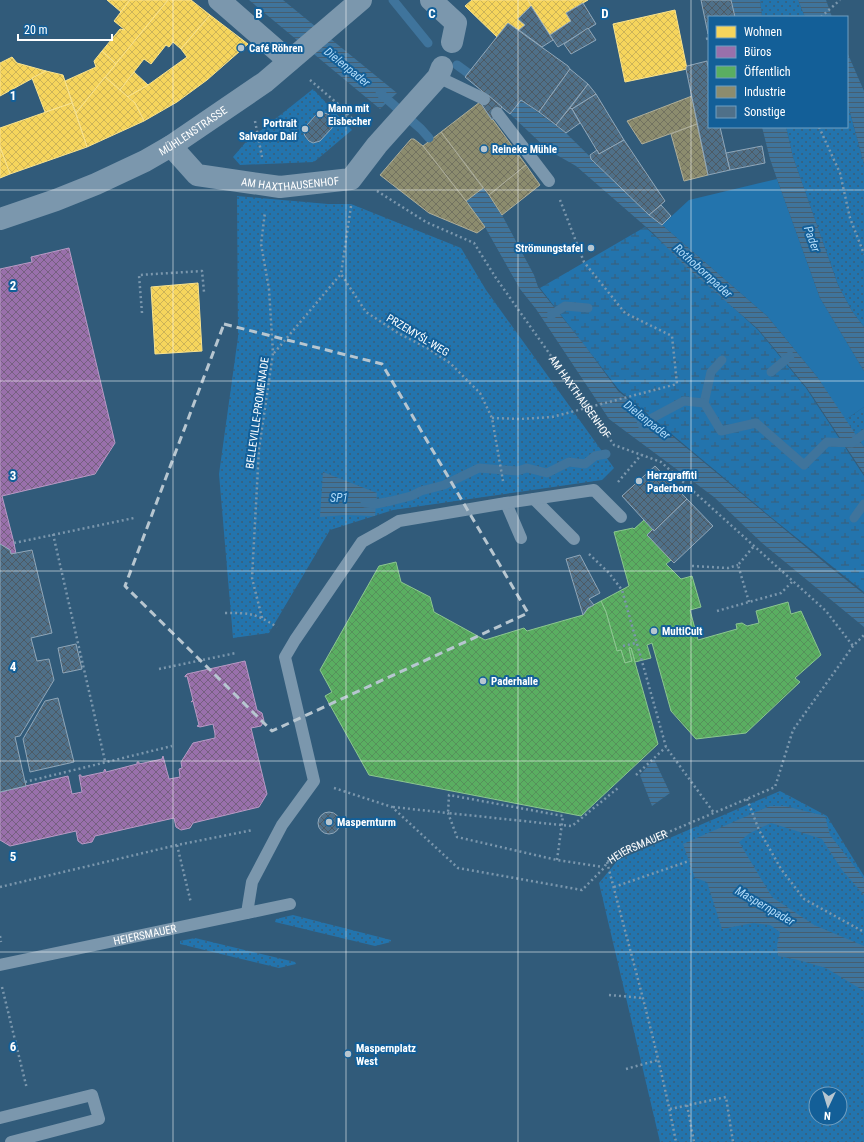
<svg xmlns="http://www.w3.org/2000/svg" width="864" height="1142" viewBox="0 0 864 1142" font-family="'Roboto Condensed',sans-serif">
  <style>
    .grass { fill: url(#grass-dots); fill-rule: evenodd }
    .wetland { fill: url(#wetland-marsh) }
    .garden { fill: #2374ad }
    .water { fill: url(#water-rules) }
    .homes { fill: url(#homes-cross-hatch); stroke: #f9e28d }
    .offices { fill: url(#offices-cross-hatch); stroke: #b89bc4 }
    .public { fill: url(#public-cross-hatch); stroke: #8cc690 }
    .industry { fill: url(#industry-cross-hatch); stroke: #aeae9a }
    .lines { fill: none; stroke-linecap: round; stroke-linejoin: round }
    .stream { stroke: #3f749c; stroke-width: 9 }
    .building { fill: url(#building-cross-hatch); stroke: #90a7b9 }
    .path { stroke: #7b97ad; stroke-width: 2.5; stroke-dasharray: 2 3; stroke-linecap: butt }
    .lane { stroke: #7b97ad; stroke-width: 12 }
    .street { stroke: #7b97ad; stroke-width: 22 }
    .marked { fill: none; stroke: #b7c6d0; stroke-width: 3; stroke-dasharray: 8 5; stroke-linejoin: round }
    .grid { fill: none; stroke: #fff; stroke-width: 1; stroke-opacity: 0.55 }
    .poi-dot { fill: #b7c6d0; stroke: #135f98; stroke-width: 1.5 }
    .labels { text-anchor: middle; stroke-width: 4; stroke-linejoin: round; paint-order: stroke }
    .poi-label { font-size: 11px; font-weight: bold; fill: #fff; stroke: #135f98; text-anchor: start }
    .street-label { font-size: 11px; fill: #fff; stroke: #135f98 }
    .water-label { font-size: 12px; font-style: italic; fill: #b1dcfa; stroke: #135f98 }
    .grid-label { font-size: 13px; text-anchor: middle; font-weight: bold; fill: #fff; stroke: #135f98; stroke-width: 4; stroke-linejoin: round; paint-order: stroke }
  </style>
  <defs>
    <pattern id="grass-dots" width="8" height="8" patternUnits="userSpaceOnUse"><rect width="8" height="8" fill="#2374ad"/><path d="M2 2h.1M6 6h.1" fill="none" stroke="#3a5e78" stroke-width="1.8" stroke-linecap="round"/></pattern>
    <pattern id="wetland-marsh" width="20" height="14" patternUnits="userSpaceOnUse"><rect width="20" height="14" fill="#2374ad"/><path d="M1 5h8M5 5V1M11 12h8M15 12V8" fill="none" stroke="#3a5e78"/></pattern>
    <pattern id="water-rules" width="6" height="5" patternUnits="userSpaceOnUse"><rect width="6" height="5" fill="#3f749c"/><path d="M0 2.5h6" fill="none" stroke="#465e70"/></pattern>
    <pattern id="homes-cross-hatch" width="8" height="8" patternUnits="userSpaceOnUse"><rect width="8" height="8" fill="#f6d55c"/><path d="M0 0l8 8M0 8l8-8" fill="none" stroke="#ccb358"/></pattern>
    <pattern id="offices-cross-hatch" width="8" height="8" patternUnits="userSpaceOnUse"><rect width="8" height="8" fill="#9970ab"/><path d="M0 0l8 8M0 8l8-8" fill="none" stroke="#766080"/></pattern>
    <pattern id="public-cross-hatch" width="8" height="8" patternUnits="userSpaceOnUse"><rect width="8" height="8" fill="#5aae61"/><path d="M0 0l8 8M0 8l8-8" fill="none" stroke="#56915b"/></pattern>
    <pattern id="industry-cross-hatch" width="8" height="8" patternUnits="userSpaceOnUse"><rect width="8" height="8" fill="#8c8c6e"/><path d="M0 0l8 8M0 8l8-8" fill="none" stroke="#727260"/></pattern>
    <pattern id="building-cross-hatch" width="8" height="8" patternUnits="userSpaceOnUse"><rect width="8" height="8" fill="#4f7089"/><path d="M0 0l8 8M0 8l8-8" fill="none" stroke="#4d5a64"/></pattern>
  </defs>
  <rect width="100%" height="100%" fill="#315b7a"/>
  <!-- grass -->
  <g class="grass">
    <polygon points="760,0 798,0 805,17 762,17"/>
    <polygon points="313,89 352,130 314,162 240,165 233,157 245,143"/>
    <polygon points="847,101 864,164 864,327 852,311 838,285 793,157 786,127 847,127"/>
    <polygon points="237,196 328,204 351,204 461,248 486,290 614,468 602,480 393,510 330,530 269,633 233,638 219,474 238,337"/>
    <polygon points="864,407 864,447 845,420"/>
    <path d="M780,791L827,816L864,876V1142H660L599,883L618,860ZM816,1094H840V1118H816Z"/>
    <polygon points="293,915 391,940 391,942 375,946 275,922 276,919"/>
    <polygon points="195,938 295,962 296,964 279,968 180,944 180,941"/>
  </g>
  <!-- wetland -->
  <polygon class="wetland" points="645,227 758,330 806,388 864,476 864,592 772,518 619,390 540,288"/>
  <!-- garden -->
  <polygon class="garden" points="777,179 820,298 864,371 864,407 845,420 818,378 767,316 662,225 689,200"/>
  <!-- water -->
  <g class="water">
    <polygon points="249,0 283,0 397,93 380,109"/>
    <polygon points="731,0 760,0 762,17 735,17"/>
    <polygon points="798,0 826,0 832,17 805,17"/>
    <polygon points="847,52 864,91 864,164 847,101"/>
    <polygon points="521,100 566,133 649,215 662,225 767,316 818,378 864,447 864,474 807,388 758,329 686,267 653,233 576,166 548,150 510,114"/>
    <polygon points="762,127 786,127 793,157 838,285 852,311 864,327 864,371 820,298 777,179 770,159"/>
    <polygon points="483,188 502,215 534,275 538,287 586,347 618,391 831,568 864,594 864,627 762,543 714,497 609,419 536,309 520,289 485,227 466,201"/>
    <polygon points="323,472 377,493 375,516 345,515 320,517"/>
    <polygon points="654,759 670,793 652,806 640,775"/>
    <polygon points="770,806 785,806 825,816 830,835 864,879 864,895 842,870 822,839 771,823 750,833 739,842 772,897 814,925 864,946 864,991 826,968 798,960 778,956 777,945 780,932 770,925 753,923 722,929 707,882 695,878 683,844"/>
  </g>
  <!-- homes -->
  <g class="homes">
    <polygon points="107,0 130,0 121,12"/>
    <polygon points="130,0 168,0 116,64 102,51 120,29 125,30 114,21"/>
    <polygon points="168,0 191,0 210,15 181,49 173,42 169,47 166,45 151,64 144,59 120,90 105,77"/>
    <polygon points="472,0 528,0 531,6 518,19 525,25 519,30 508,23 497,37 465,6"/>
    <polygon points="528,0 588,0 566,13 571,21 550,35"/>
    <polygon points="675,10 687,69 625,82 613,24"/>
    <polygon points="210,15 248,44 207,80 177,102 144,121 135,103 127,97 148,85 187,57 181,49"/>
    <polygon points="102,51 116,64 76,113 65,81 96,67 94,61"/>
    <polygon points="12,57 17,63 46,71 0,96 0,63"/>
    <polygon points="46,71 63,75 72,103 45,112 32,78"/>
    <polygon points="134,72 148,85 127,97 120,90"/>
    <polygon points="105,77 135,103 144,121 87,147 76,113"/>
    <polygon points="72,103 87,147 10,174 0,147 0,128"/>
    <polygon points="0,147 10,174 0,178"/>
    <polygon points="198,283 202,351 155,354 151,287"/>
  </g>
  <!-- offices -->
  <g class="offices">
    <polygon points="69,248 115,443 95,474 2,496 14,543 16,554 11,554 10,550 0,544 0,269 32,262 31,257"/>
    <polygon points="245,661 257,710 262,713 264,721 261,726 251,728 267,794 259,807 193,823 190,828 181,830 176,827 174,818 95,836 92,842 82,844 78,841 76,831 10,846 0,840 0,792 68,776 72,794 82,792 79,775 81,775 81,777 104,772 104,770 105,769 106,772 137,764 137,762 139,762 139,764 162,759 163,756 169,779 180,777 179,769 182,768 181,762 193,743 215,738 215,734 213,724 200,727 197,726 199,725 193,701 191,702 193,700 187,676 185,677 185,676 187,674"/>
  </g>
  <!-- public -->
  <g class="public">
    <polygon points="644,520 653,529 647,535 671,560 666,564 681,579 692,576 701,607 690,610 698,640 737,629 736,624 742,623 747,626 759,623 756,611 788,602 791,614 801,611 821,655 795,678 800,682 746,733 696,739 671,711 652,643 647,645 651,658 635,662 631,648 629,648 632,661 625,663 621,650 617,651 606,612 601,601 629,586 614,532 633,528 634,529"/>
    <polygon points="396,562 401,582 430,597 434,612 485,640 524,628 527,631 583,615 588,608 601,601 606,612 617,651 621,650 625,663 632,661 629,648 631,648 658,744 581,816 369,775 325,696 332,692 320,670 379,566"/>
  </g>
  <!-- industry -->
  <g class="industry">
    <polygon points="692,96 697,124 642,144 627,121"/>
    <polygon points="480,102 526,165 489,195 441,132"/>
    <polygon points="697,124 708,175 684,181 671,134"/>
    <polygon points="441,132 483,188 466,201 423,146"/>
    <polygon points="411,139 414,139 423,146 466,201 485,227 477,233 429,213 380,175"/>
    <polygon points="526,165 540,185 502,215 489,195"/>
  </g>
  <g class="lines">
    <!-- stream -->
    <g class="stream">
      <polyline points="393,0 428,43"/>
      <polyline points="457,65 468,73"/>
      <polyline points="380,93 421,129 429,138"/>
      <polyline points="551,315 565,306 588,308"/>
      <polyline points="771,372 790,356"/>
      <polyline points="704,403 711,372 722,360"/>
      <polyline points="641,424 684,401 704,403 721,431 756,423 804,465 827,442 852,443 864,434"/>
      <polyline points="365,503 376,504 391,501 411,496 421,491 444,485 479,468 517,471 527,468 547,473 569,462 585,464 595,456 606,454"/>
      <polyline points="854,518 864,504"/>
    </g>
  </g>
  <!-- building -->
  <g class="building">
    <polygon points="701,0 731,0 735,17 709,17 708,34"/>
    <polygon points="583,3 596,24 558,47 550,35 571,21 566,13"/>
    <polygon points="531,6 553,40 542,47 519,30 525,25 518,19"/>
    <polygon points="508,23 568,66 570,69 539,112 521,100 510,114 465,77"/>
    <polygon points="588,28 596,40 571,54 564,44"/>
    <polygon points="707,61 709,72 709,127 720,127 730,170 708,175 686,69 687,66"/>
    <polygon points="570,69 588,84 556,125 539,112"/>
    <polygon points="588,84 596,94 572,109 570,108"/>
    <polygon points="596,94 624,140 599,154 572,109"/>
    <polygon points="488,95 502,107 492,120 480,102"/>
    <polygon points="570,108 572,109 580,123 566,133 556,125"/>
    <polygon points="324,113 328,114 333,119 333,123 332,128 320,141 313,143 309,141 305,136 304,133 307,125 316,115"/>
    <polygon points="624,140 665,201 649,215 591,159 590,155 597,150 599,154"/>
    <polygon points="762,146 765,163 730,170 726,153"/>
    <polygon points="661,205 671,216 662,225 649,215"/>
    <polygon points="655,466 687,499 654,531 622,496"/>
    <polygon points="687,499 713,526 674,563 647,535 653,529 654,531"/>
    <polygon points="0,544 10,550 11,554 32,550 52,633 31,638 37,661 49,659 54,680 20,736 15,737 26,786 0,792"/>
    <polygon points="580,555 600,593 589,599 594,605 588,608 583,615 566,559"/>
    <polygon points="76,644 82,669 63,673 58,648"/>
    <polygon points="58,698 74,762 30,772 23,739 45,701"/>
    <circle cx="329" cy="823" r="11"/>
  </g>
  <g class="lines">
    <!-- path -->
    <g class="path">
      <polyline points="821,17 840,0"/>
      <polyline points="706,39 709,38"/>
      <polyline points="310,80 338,104 359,126"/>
      <polyline points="255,121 262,157"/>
      <polyline points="819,127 840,173 850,218 864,254"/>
      <path id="s1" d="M377,191L426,222L474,243L496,278L614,445L661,462L826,611L853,646"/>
      <polyline points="351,206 341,274 366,312 398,333 427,348 450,363 480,393 492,418 503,481"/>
      <polyline points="142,313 139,275 202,271 204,292"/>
      <polyline points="274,353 341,274"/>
      <polyline points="492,418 520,419 552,417 677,384 672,336 625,313 584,262 560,200"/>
      <polyline points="618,482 641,455"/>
      <polyline points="53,534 105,761"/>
      <polyline points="14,543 134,518"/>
      <polyline points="589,554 609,573 622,590 666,747 714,813"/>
      <polyline points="692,566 728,568 738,565"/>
      <polyline points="749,602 738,565 754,546"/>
      <polyline points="717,611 781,593 793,581"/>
      <path d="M225,613C250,613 255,613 277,627"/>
      <polyline points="262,618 252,578 259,449 273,353 269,289 261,244 265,212"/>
      <polyline points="623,646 636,643"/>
      <polyline points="159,669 236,653"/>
      <polyline points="636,775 666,747"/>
      <polyline points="25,782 172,746"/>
      <path id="s2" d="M334,788L392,807L458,868L582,890L604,868L607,862L624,851L775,787L793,730L853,646L864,635"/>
      <polyline points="747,799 759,830 781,869 804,899 864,932"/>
      <polyline points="393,807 448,813 457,837 557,860 603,867"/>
      <polyline points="177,845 191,903"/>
      <polyline points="557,860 563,816 449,795 448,813 561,825 572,826 618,788"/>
      <path d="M607,862C631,955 658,1048 676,1142"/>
      <polyline points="0,887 177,845 253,830"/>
      <polyline points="614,887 689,861"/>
      <polyline points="0,936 1,942"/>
      <polyline points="2,987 27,1089"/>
      <polyline points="609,995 643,998"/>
      <polyline points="626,1069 658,1060"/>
      <polyline points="687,1105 694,1142"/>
      <polyline points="670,1109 726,1097 733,1142"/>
    </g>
    <!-- lane -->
    <g class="lane">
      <polyline points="438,77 484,99"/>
      <polyline points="497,113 549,181"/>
      <polyline points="534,499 574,539"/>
      <polyline points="506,503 521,538"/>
      <polyline points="247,913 252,882 282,825 314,781 285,657 295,640 362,542 382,531 399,521 506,503 594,490 621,517"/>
      <path id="s3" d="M0,965L290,904"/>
      <polyline points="0,1118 92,1095 99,1119 11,1142"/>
    </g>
    <!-- street -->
    <g class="street">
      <polyline points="219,0 289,61"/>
      <polyline points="431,0 456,23 452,42"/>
      <path id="s4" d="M171,146L197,175L280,187L351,179L377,145L438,77L442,67"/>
      <path id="s5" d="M0,219L56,200L96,184L145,161L171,146L265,82L361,0"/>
    </g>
  </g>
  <!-- marked area -->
  <path class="marked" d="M224,324L382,364L528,613L272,731L125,586Z"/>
  <!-- grid -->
  <path class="grid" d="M173,0V1142M346,0V1142M518,0V1142M691,0V1142M0,190H864M0,381H864M0,571H864M0,761H864M0,952H864"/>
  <!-- markers -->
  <g class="poi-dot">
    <circle cx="241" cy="48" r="4"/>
    <circle cx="320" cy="114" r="4"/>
    <circle cx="305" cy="129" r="4"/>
    <circle cx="484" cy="149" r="4"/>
    <circle cx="591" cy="248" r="4"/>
    <circle cx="639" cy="481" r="4"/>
    <circle cx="654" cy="631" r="4"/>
    <circle cx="483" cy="681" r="4"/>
    <circle cx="329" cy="822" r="4"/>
    <circle cx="348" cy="1054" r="4"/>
  </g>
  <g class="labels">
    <!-- poi labels -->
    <g class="poi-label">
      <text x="249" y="52">Café Röhren</text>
      <text x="328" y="112">Mann mit<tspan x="328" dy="13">Eisbecher</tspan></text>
      <text x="297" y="127" text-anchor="end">Portrait<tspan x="297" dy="13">Salvador Dalí</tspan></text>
      <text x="492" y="153">Reineke Mühle</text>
      <text x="583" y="252" text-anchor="end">Strömungstafel</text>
      <text x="647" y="479">Herzgraffiti<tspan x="647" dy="13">Paderborn</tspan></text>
      <text x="662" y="635">MultiCult</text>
      <text x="491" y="685">Paderhalle</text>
      <text x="337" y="826">Maspernturm</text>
      <text x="356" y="1052">Maspernplatz<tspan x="356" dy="13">West</tspan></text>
    </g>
    <!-- street labels -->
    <g class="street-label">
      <text dy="4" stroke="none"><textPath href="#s5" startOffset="213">MÜHLENSTRASSE</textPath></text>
      <text dy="4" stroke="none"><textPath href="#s4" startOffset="133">AM HAXTHAUSENHOF</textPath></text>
      <text transform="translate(418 335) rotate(31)" y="4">PRZEMYŚL-WEG</text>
      <text dy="4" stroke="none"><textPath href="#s1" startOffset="297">AM HAXTHAUSENHOF</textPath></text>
      <text transform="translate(257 413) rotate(-82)" y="4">BELLEVILLE-PROMENADE</text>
      <text dy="4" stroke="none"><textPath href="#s2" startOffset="349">HEIERSMAUER</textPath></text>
      <text dy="4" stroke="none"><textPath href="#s3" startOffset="148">HEIERSMAUER</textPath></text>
    </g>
    <!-- water labels -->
    <g class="water-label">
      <text transform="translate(347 67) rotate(39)" y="4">Dielenpader</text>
      <text transform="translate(812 239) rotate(70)" y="4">Pader</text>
      <text transform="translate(703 271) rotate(42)" y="4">Rothobornpader</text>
      <text transform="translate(647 420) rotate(38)" y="4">Dielenpader</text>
      <text x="339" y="502">SP1</text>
      <text transform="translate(765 906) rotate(30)" y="4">Maspernpader</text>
    </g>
  </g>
  <g class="grid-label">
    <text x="259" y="18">B</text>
    <text x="432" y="18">C</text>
    <text x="605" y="18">D</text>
    <text x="13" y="100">1</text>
    <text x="13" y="290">2</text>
    <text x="13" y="480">3</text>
    <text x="13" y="671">4</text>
    <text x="13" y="861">5</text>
    <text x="13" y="1051">6</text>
  </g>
  <!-- legend -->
  <rect x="708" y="16" width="140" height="112" fill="#135f98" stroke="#719fc1"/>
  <rect x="716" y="26" width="20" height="12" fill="#f6d55c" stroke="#719fc1"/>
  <text x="744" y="36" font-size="12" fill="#ffffff">Wohnen</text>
  <rect x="716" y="46" width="20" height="12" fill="#9970ab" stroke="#719fc1"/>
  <text x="744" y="56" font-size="12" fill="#ffffff">Büros</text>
  <rect x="716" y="66" width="20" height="12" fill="#5aae61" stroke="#719fc1"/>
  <text x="744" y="76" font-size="12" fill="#ffffff">Öffentlich</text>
  <rect x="716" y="86" width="20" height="12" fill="#8c8c6e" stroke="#719fc1"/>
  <text x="744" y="96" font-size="12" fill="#ffffff">Industrie</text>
  <rect x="716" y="106" width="20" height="12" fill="#4f7089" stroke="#719fc1"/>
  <text x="744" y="116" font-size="12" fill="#ffffff">Sonstige</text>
  <!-- north arrow -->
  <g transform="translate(828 1106) rotate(184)"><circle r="19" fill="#135f98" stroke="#719fc1"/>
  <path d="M0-3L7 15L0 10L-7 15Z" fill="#b7c6d0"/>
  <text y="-6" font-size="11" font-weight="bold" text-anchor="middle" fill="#ffffff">N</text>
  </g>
  <!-- scale -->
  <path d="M18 34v6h94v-6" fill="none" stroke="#ffffff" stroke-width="2"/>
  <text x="24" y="34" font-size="12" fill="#ffffff" stroke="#135f98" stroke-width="3" paint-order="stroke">20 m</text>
</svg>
